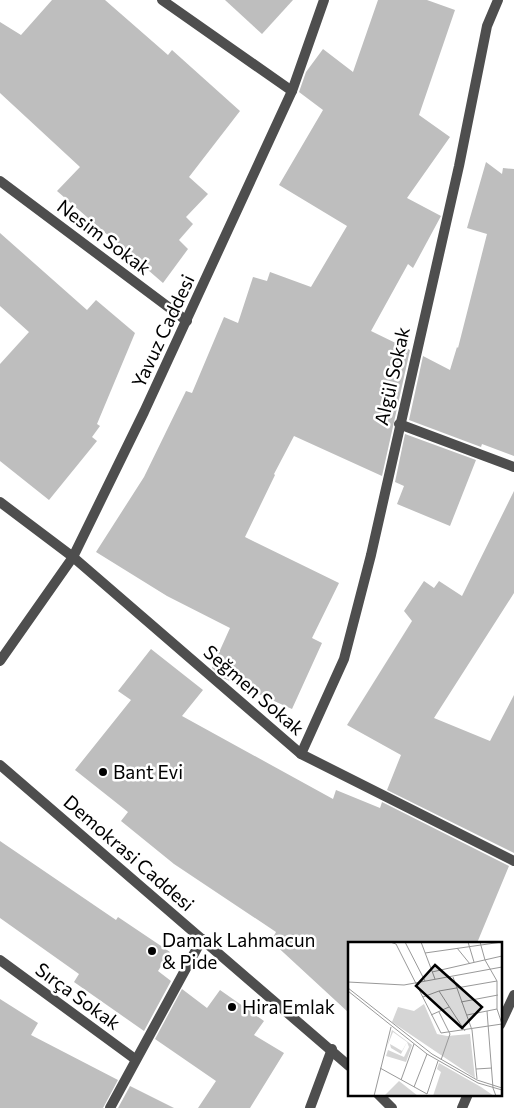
<svg xmlns="http://www.w3.org/2000/svg" width="514" height="1108" viewBox="0 0 514 1108" font-family="Commissioner,sans-serif">
  <style>
    .building { fill: #bebebe }
    .lines { fill: none; stroke-linecap: round; stroke-linejoin: round }
    .minor { stroke: #4e4e4e; stroke-width: 10 }
    .tertiary { stroke: #4e4e4e; stroke-width: 10 }
    .poi-dot { fill: #000; stroke: #fff; stroke-width: 2 }
    .labels { text-anchor: middle; stroke-width: 5; stroke-linejoin: round; paint-order: stroke }
    .street-label { font-size: 19px; fill: #000; stroke: #fff }
    .poi-label { font-size: 19px; fill: #000; stroke: #fff; text-anchor: start }
    .inset-road { fill: none; stroke: #999; stroke-width: 1 }
    .view { fill: #000; fill-opacity: 0.15; stroke: #000; stroke-width: 2.5 }
    .inset-edge { fill: none; stroke: #000; stroke-width: 2.5 }
  </style>
  <rect width="100%" height="100%" fill="#fff"/>
  <!-- building -->
  <g class="building">
    <polygon points="52,0 105,0 168,55 172,50 240,111 189,177 208,194 186,217 193,224 179,240 188,249 163,283 57,191 80,167 0,93 0,22 21,35"/>
    <polygon points="225,0 293,0 262,34"/>
    <polygon points="378,0 427,0 455,10 419,115 450,137 407,198 441,216 413,268 408,264 371,331 410,350 382,476 294,436 274,474 275,475 245,537 339,583 312,638 322,643 292,709 223,678 212,668 230,628 167,596 96,552 144,477 186,391 192,393 224,317 238,323 253,277 267,281 270,272 311,287 347,226 279,185 323,110 299,92 306,72 323,49 353,72"/>
    <polygon points="486,162 502,174 503,168 514,169 514,456 482,444 481,447 409,420 423,356 450,370 457,347 458,348 487,234 467,228"/>
    <polygon points="0,233 87,310 96,300 135,333 97,424 100,426 92,437 97,441 49,500 0,461 0,364 29,332 0,306"/>
    <polygon points="405,434 476,460 450,526 397,504 404,486 395,482"/>
    <polygon points="514,491 514,593 434,718 490,741 514,695 514,853 387,790 401,755 347,725 412,621 404,611 424,581 434,588 439,581 462,596"/>
    <polygon points="151,649 203,690 182,716 333,799 336,790 380,808 382,802 509,866 477,943 349,943 349,1013 271,941 276,932 174,864 121,821 128,812 75,770 131,700 118,691"/>
    <polygon points="0,841 116,920 118,917 170,952 158,971 171,981 144,1031 74,982 79,974 0,918"/>
    <polygon points="182,989 207,1008 220,990 264,1021 254,1035 284,1053 250,1108 198,1108 216,1081 155,1039"/>
    <polygon points="0,999 38,1023 31,1035 118,1080 103,1108 0,1108"/>
    <polygon points="130,1086 174,1108 118,1108"/>
  </g>
  <g class="lines">
    <!-- minor -->
    <g class="minor">
      <polyline points="162,0 292,91"/>
      <polyline points="0,181 187,321"/>
      <polyline points="399,424 514,467"/>
      <polyline points="0,502 73,557 301,754 514,861"/>
      <polyline points="0,661 73,557 144,412 292,91 324,0"/>
      <polyline points="301,754 344,659 371,555 459,166 487,26 498,0"/>
      <polyline points="0,960 135,1059"/>
      <polyline points="500,1025 514,995"/>
      <polyline points="110,1108 202,939"/>
      <polyline points="310,1108 332,1049"/>
      <polyline points="462,1108 468,1094"/>
    </g>
    <!-- tertiary -->
    <g class="tertiary">
      <polyline points="0,765 349,1066"/>
      <polyline points="378,1094 392,1108"/>
    </g>
  </g>
  <!-- markers -->
  <g class="poi-dot">
    <circle cx="103" cy="772" r="5"/>
    <circle cx="152" cy="951" r="5"/>
    <circle cx="232" cy="1007" r="5"/>
  </g>
  <g class="labels">
    <!-- street labels -->
    <g class="street-label">
      <text transform="translate(104 237) rotate(37)" y="7">Nesim Sokak</text>
      <text transform="translate(163 331) rotate(-65)" y="7">Yavuz Caddesi</text>
      <text transform="translate(392 376) rotate(-77)" y="7">Algül Sokak</text>
      <text transform="translate(254 690) rotate(41)" y="7">Seğmen Sokak</text>
      <text transform="translate(129 853) rotate(41)" y="7">Demokrasi Caddesi</text>
      <text transform="translate(78 996) rotate(36)" y="7">Sırça Sokak</text>
    </g>
    <!-- poi labels -->
    <g class="poi-label">
      <text x="113" y="779">Bant Evi</text>
      <text x="162" y="947">Damak Lahmacun<tspan x="162" dy="22">&amp; Pide</tspan></text>
      <text x="242" y="1014">Hira Emlak</text>
    </g>
  </g>
  <!-- overview -->
  <g transform="translate(348 942)">
    <rect width="154" height="154" fill="#fff"/>
    <path d="M76,62L89,92L99,94L122,92L127,136L44,80L50,65L66,69ZM44,88L64,103L58,120L38,114L40,108L56,115L61,105L59,100L53,112L43,106L42,102L54,109L59,100L45,90L39,105ZM91,121L133,145L146,154H85L93,130L89,127ZM51,139L70,154H36Z" fill="#d5d5d5"/>
    <path class="inset-road" d="M42,0L48,2L93,91L154,82M57,0L77,39M73,0L87,37M120,0L126,20M132,0L137,18L149,39V67L154,82M109,6L122,22M77,11L154,0M84,30L154,14M105,35L124,88L129,137M0,40L56,43L154,25M0,46L84,112L129,138L154,146M0,49L79,112L130,141L154,148M91,49L117,89M75,55L91,49L149,39M113,60L150,53M139,69L145,146L148,154M91,70L102,92L93,118M83,73L101,65M119,73L149,67M32,126L79,152L90,119M128,127L144,126M53,138L66,102M66,145L79,112M26,154L43,85"/>
    <path class="view" d="M87,23L134,65L114,86L68,44Z"/>
    <rect width="154" height="154" class="inset-edge"/>
  </g>
</svg>
